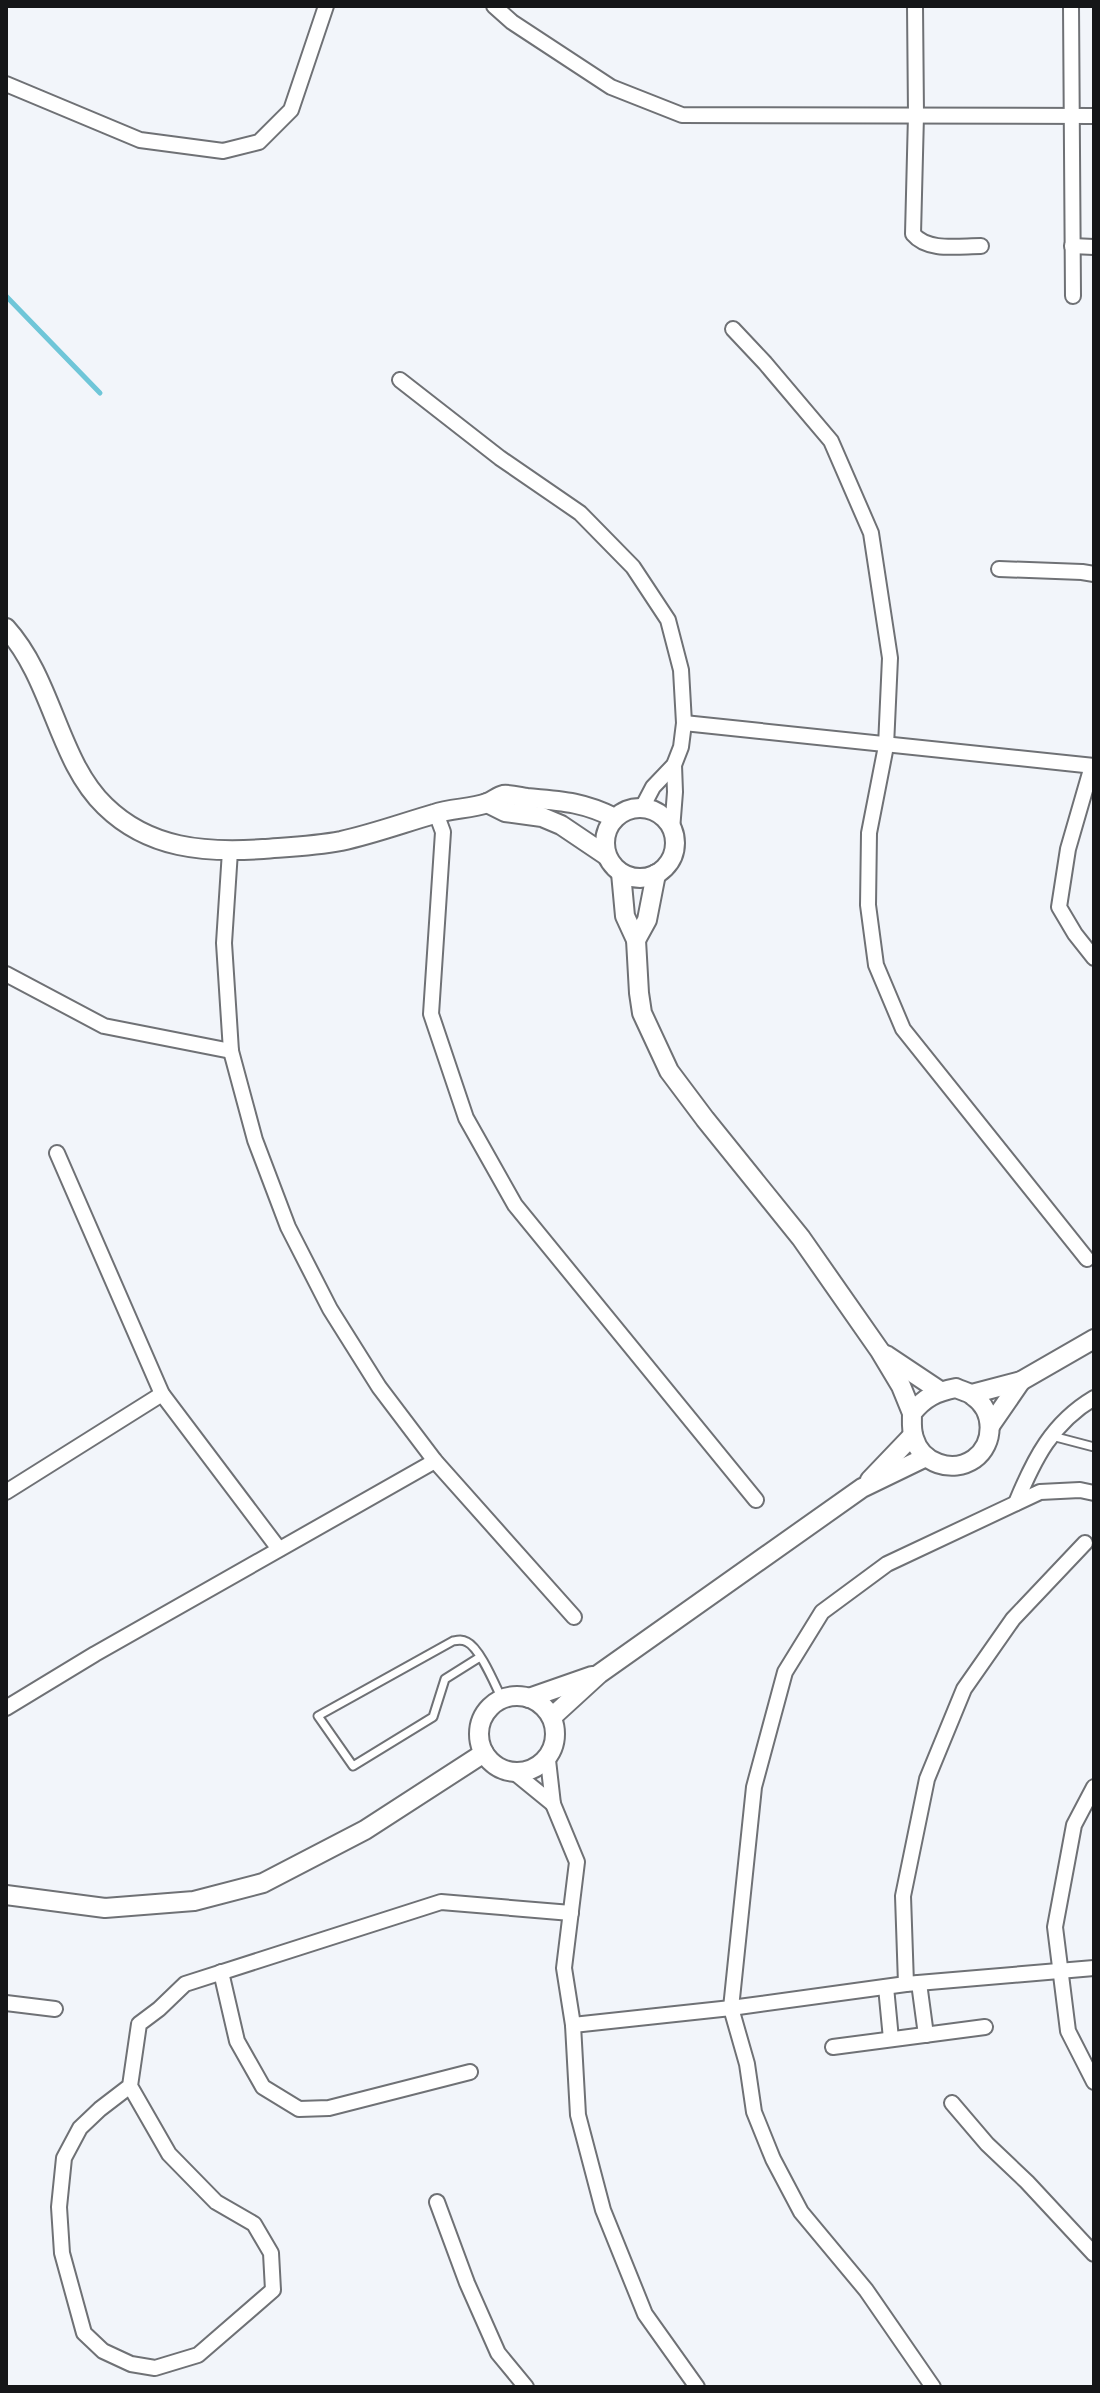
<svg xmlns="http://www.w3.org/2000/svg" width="1100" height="2393" viewBox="0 0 1100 2393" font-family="'Titillium Web',sans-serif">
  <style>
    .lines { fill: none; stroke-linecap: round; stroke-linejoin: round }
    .stream { stroke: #6fc6d8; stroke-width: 5 }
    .service-casing { stroke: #6f7175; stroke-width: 11 }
    .minor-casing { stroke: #6f7175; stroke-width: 18 }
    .tertiary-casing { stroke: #6f7175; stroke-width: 22 }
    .service { stroke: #fff; stroke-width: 7 }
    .minor { stroke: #fff; stroke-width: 14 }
    .tertiary { stroke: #fff; stroke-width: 18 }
  </style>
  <rect width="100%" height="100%" fill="#f2f5fa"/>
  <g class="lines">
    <!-- stream -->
    <polyline class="stream" points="6,296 100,393"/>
    <defs>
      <g id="service">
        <polyline points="1052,1436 1094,1447"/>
        <path d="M480,1657L445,1679L433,1717L353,1766L318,1716L453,1641C458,1640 462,1639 467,1642C480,1648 495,1685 502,1699"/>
      </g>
      <g id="minor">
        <polyline points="494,6 512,22 611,87 682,115 1094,116"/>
        <path d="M915,6L916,115L913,234C928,252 959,246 981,246"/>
        <polyline points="1071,6 1073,296"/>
        <polyline points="6,84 140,140 223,151 259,142 291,110 326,6"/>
        <polyline points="1072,246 1094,247"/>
        <polyline points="733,329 765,363 831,441 871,533 890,658 886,746 869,833 868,905 876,965 903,1029 1087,1259"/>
        <polyline points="400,380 500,458 580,513 633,567 668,620 681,670 684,723 681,747 674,765 653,787 642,808"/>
        <polyline points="999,569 1082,572 1094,574"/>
        <polyline points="684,723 1094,766"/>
        <polyline points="1092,766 1068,849 1059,907 1075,934 1094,958"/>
        <polyline points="436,813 443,832 431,1014 466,1118 515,1205 756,1500"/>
        <polyline points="672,830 675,792 674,765"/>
        <polyline points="230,851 224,943 231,1051 255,1140 288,1227 330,1309 379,1387 435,1461 574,1617"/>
        <polyline points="6,974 104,1026 231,1051"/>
        <polyline points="57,1153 162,1394 279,1549"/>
        <polyline points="6,1492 162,1394"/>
        <path d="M1016,1503C1034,1459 1052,1423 1094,1398"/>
        <polyline points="6,1708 95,1654 435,1461"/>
        <polyline points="548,1760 553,1804 577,1862 564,1968 573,2025 578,2115 603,2210 645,2314 697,2387"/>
        <polyline points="515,1773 553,1804"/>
        <polyline points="1094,1787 1074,1825 1055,1927 1068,2031 1094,2082"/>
        <polyline points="221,1972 237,2041 263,2087 299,2109 329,2108 470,2072"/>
        <polyline points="919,1983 926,2035"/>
        <polyline points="906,1984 903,1896 927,1779 964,1689 1013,1619 1085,1543"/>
        <polyline points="886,1987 891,2039"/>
        <polyline points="6,2003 55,2009"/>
        <polyline points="573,2025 731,2008 906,1984 1094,1968"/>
        <polyline points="833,2047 985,2027"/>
        <polyline points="130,2086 169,2154 216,2202 254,2224 271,2253 273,2290 198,2355 155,2368 131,2364 103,2351 84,2333 62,2253 59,2207 64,2158 80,2128 100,2109 130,2086 139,2024 159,2009 185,1984 441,1902 571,1913"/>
        <polyline points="952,2103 987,2144 1027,2182 1094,2254"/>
        <polyline points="437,2202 467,2283 498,2353 526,2387"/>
        <polyline points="933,2387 866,2290 801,2212 773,2159 754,2112 747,2064 731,2008 754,1787 785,1672 822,1612 887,1564 1040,1492 1080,1490 1094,1493"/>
      </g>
      <g id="tertiary">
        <path d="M6,628C53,680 58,761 105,806C149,849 205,853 263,849C289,847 315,846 341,841C373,834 403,823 434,814C451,808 471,809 487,803C493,801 498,796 503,795C510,794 520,797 527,798C562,801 583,802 615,818"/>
        <polyline points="487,803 505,812 542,817 561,825 607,856"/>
        <circle cx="640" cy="843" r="35"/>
        <polyline points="621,873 625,916 636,940 639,993 642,1013 669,1071 705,1119 801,1238 880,1351 901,1386 912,1413"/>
        <polyline points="636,940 647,920 656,874"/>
        <polyline points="886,1355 940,1391"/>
        <path d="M956,1388C962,1391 969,1392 973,1396C995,1411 995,1444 974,1459C952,1474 921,1463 914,1438C911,1430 912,1421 912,1413C925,1397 936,1392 956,1388Z"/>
        <polyline points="972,1394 1021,1381 1094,1339"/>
        <polyline points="990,1426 1021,1381"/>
        <polyline points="870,1480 913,1435"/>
        <circle cx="517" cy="1734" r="38"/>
        <polyline points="529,1698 592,1676"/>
        <polyline points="552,1717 599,1674 862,1488 926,1457"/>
        <polyline points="6,1895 105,1908 194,1901 263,1883 365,1830 484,1753"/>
      </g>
    </defs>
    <!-- service casing -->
    <use href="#service" class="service-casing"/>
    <!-- minor casing -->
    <use href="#minor" class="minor-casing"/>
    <!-- tertiary casing -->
    <use href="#tertiary" class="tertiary-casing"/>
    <!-- service -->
    <use href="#service" class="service"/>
    <!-- minor -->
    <use href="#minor" class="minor"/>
    <!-- tertiary -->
    <use href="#tertiary" class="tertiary"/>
  </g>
  <!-- border -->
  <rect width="1100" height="2393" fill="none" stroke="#151618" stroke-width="16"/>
</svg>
